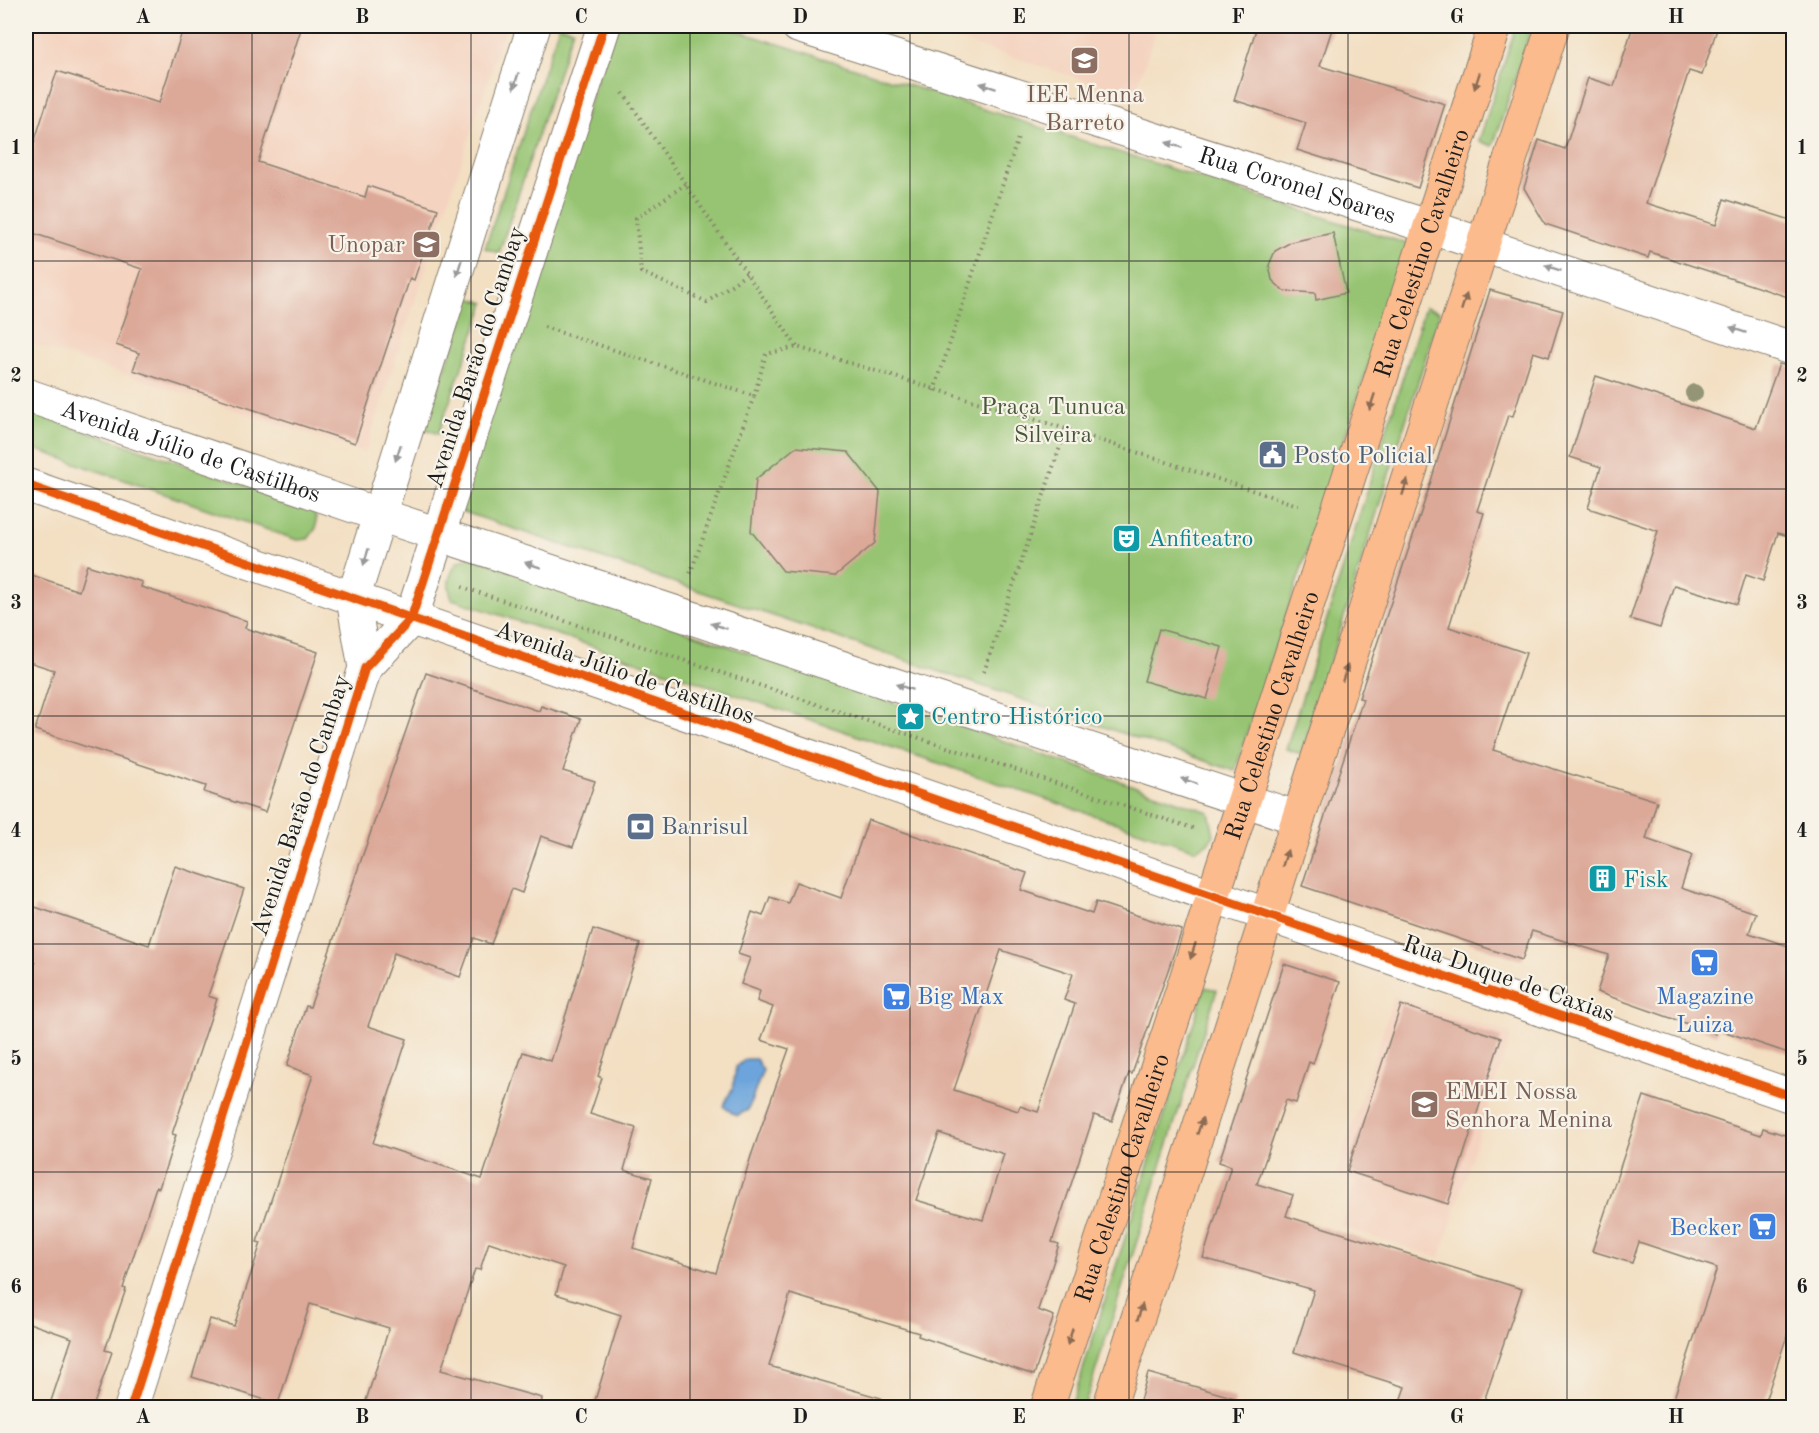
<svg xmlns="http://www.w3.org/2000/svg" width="1819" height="1433" viewBox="0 0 1819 1433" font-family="'Old Standard TT',serif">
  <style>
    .built { fill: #f4d3c0 }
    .green { fill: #96c472; stroke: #597047; stroke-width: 1.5 }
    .water { fill: #6ca4db; stroke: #44607c; stroke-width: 1.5 }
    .building { fill: #dca898; fill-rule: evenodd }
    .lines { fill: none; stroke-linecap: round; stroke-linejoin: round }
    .minor-casing { stroke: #887e6f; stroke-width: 35 }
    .major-casing { stroke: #887e6f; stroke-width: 35 }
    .path { stroke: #887e6f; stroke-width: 4; stroke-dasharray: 1.5 4.5; stroke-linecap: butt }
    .minor { stroke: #fff; stroke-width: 33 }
    .major { stroke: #fbbb8c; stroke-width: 33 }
    .cycleway-casing { stroke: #f7f3e8; stroke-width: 13 }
    .cycleway { stroke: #e8590c; stroke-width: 9 }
    .tree { fill: #949477 }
    .oneway { fill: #999 }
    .oneway2 { fill: #8c6c54 }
    .grid { fill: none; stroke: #1c1c1c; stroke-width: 1.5; stroke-opacity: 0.55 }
    .labels { text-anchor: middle; stroke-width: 4.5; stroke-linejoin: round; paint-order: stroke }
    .education-label { font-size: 24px; fill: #785e54; stroke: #f7f3e8 }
    .street-label { font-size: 24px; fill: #1c1c1c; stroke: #f7f3e8 }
    .park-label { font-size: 24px; fill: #47573a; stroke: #f7f3e8 }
    .service-label { font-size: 24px; fill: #4e5e75; stroke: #f7f3e8; text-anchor: start }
    .culture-label { font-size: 24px; fill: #0d838f; stroke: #f7f3e8; text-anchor: start }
    .shop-label { font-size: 24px; fill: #366cbe; stroke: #f7f3e8; text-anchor: start }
    .neatline { fill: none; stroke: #1c1c1c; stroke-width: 2 }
    .grid-label { font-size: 20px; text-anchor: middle; font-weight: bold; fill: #1c1c1c }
  </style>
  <rect width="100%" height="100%" fill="#f7f3e8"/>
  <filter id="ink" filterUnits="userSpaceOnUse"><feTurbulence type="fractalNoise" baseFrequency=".0167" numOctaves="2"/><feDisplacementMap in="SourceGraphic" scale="12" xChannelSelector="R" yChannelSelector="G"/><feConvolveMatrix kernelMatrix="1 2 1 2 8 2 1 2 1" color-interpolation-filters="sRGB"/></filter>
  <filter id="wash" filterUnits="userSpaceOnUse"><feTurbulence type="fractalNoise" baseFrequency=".008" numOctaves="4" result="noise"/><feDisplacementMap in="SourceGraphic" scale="24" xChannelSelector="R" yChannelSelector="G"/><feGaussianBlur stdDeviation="1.35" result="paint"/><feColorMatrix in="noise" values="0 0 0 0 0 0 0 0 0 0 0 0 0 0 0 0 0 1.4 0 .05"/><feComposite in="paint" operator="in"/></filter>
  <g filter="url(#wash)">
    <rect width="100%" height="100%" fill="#f3dfc2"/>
    <!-- built -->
    <g class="built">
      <polygon points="26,26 506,26 365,452 26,342"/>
      <polygon points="914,26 1157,26 1134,96"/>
      <polygon points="1394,997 1511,1034 1440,1258 1341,1227 1355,1181 1336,1175"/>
    </g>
    <!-- green -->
    <g class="green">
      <polygon points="559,26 573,29 499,253 485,248"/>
      <polygon points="614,26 722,26 1408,244 1235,771 458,510"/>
      <polygon points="1516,26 1532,26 1493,146 1479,141"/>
      <polygon points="470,298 485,303 438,434 424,428"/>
      <polygon points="1425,307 1440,312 1301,754 1286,749"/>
      <polygon points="26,411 308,506 316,516 316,528 308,539 297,540 26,446"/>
      <path d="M471,557L1209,812L1214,835L1207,844L1196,850L452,599C446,583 449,576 457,562Z"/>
      <polygon points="1205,987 1217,990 1084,1407 1071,1407"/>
    </g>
    <!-- water -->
    <polygon class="water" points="746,1059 756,1059 763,1070 748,1110 736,1116 723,1106 733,1087 736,1067"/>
    <g id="blocks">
      <!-- building -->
      <g class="building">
        <polygon points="184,26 302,26 258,162 365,197 368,186 438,209 414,280 410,278 355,443 133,370 139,353 116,345 142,269 26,231 26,168 57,71 159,103"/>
        <polygon points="1257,26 1333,26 1320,66 1445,104 1418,188 1297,150 1306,123 1234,100"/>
        <polygon points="1633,26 1718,26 1702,75 1689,71 1646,203 1716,225 1724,199 1794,221 1794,299 1650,252 1648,258 1545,224 1524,188 1539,140 1565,149 1588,78 1614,86"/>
        <polygon points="1333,233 1346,293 1316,300 1315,293 1284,291 1272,280 1269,265 1275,251 1291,242"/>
        <polygon points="1490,290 1563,311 1549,357 1533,352 1513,416 1508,415 1477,511 1484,513 1449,627 1526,653 1493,750 1657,801 1646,839 1692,855 1681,888 1756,913 1749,933 1794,948 1794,1055 1717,1029 1716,1034 1597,992 1609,955 1532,931 1522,960 1302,886 1363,699 1359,698 1427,494"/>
        <polygon points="1779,364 1794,367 1794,538 1778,533 1763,581 1746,575 1737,604 1674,585 1660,628 1630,619 1658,531 1588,508 1601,467 1570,457 1596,376 1756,428"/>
        <polygon points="796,447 848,452 880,492 875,543 835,576 783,571 751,531 756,479"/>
        <polygon points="87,565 142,582 141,587 247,621 245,628 318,652 265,812 204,792 206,786 35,730 54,670 26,661 26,573 79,591"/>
        <polygon points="1159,629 1222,647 1207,699 1144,681"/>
        <path d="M426,673L539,711L541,706L581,719L563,771L595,781L573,847L541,836L522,893L512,889L491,944L474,938L460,977L394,953L368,1026L407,1039L373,1143L482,1179L523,1052L551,1061L593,929L640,944L598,1076L602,1078L590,1114L636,1128L624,1170L652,1178L633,1248L716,1273L751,1156L789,1049L761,1040L773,1007L757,1001L760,991L741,984L750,958L738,954L752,912L763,916L770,897L788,903L796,882L841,898L868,820L1027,873L1021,890L1092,914L1096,902L1182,930L1132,1074L1129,1073L1112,1121L1094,1115L1052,1242L1059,1244L1038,1310L1054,1316L1034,1375L918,1336L919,1333L790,1294L769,1366L881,1398L879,1407H593L621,1315L556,1294L564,1267L489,1242L480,1270L475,1269L441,1370L542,1398L541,1407H364L389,1328L310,1304L278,1404L192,1377L210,1319L234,1326L261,1243L257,1242L313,1075L287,1066L306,1006L310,1007ZM1001,950L1073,974L1064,1000L1075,1004L1038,1112L1020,1106L1018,1111L954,1090ZM939,1133L1004,1154L983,1220L916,1200Z"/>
        <polygon points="175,866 244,889 208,996 217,999 172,1134 176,1135 159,1188 156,1187 123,1288 126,1289 105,1350 112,1352 93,1407 49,1407 72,1338 26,1322 26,994 35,963 26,960 26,935 35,907 149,945"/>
        <polygon points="1284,964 1340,982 1313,1064 1309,1062 1296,1103 1286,1100 1257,1184 1293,1195 1286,1216 1522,1289 1482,1407 1398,1407 1405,1387 1294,1352 1314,1290 1203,1258 1231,1166 1219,1162"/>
        <polygon points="1401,1005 1501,1038 1448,1204 1347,1171"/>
        <polygon points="1644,1096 1761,1135 1763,1128 1794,1138 1794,1315 1763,1407 1671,1407 1717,1268 1639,1242 1632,1263 1592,1251"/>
        <polygon points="1148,1373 1235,1398 1234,1407 1138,1407"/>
      </g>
    </g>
  </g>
  <g filter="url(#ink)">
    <use href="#blocks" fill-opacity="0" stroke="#887e6f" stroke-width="1.5"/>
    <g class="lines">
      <defs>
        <g id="minor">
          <path id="s1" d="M798,26L1430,227L1794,349"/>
          <path id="s2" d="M26,395L377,514L1298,818"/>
          <polyline points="26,485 1794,1097"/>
          <polyline points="365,668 353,599 534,26"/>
          <polyline points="131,1408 365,668 411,619 604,26"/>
        </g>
        <g id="major">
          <path id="s3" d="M1047,1408L1495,26"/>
          <polyline points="1109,1408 1553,26"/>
        </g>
      </defs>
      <!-- minor casing -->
      <use href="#minor" class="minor-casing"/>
      <!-- major casing -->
      <use href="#major" class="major-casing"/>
      <!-- path -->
      <g class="path">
        <polyline points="623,93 797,347"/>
        <polyline points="686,184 636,218 641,272 707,302 748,273"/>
        <polyline points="544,327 754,396 689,577"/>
        <polyline points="934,391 1019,135"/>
        <polyline points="754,396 766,354 797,347 1066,429 1300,506"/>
        <polyline points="462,587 1195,829"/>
        <polyline points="984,672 1066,429"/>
      </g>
      <!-- minor -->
      <use href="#minor" class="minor"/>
      <!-- major -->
      <use href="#major" class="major"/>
      <defs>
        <g id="cycleway">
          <polyline points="26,485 1794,1097"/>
          <polyline points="131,1408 365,668 411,619 604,26"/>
        </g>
      </defs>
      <!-- cycleway casing -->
      <use href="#cycleway" class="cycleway-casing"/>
      <!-- cycleway -->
      <use href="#cycleway" class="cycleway"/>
    </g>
    <!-- trees -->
    <circle class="tree" cx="1694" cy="393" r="9"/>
    <!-- one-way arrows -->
    <defs><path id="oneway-solid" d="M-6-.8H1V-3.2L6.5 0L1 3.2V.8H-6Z" transform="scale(1.5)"/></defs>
    <g class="oneway">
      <use href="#oneway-solid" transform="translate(516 81) rotate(107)"/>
      <use href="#oneway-solid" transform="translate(988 86) rotate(-162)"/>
      <use href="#oneway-solid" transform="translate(1174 145) rotate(-162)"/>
      <use href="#oneway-solid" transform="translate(459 268) rotate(107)"/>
      <use href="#oneway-solid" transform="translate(1553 268) rotate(-161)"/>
      <use href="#oneway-solid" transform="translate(1738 330) rotate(-161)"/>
      <use href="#oneway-solid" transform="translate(398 453) rotate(108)"/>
      <use href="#oneway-solid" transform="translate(366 557) rotate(107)"/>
      <use href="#oneway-solid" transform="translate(533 565) rotate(-162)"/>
      <use href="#oneway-solid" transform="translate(719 626) rotate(-162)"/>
      <use href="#oneway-solid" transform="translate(904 687) rotate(-162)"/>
      <use href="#oneway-solid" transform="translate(1189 781) rotate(-162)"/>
    </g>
    <g class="oneway2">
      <use href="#oneway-solid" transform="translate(1477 81) rotate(108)"/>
      <use href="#oneway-solid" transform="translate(1464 302) rotate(-72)"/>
      <use href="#oneway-solid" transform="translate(1372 402) rotate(108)"/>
      <use href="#oneway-solid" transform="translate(1405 487) rotate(-72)"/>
      <use href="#oneway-solid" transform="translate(1345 673) rotate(-72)"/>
      <use href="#oneway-solid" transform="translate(1285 858) rotate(-72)"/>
      <use href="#oneway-solid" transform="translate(1193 951) rotate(108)"/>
      <use href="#oneway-solid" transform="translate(1200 1126) rotate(-72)"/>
      <use href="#oneway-solid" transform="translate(1140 1312) rotate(-72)"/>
      <use href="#oneway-solid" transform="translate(1070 1337) rotate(108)"/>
    </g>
  </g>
  <!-- grid -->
  <path class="grid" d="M252,26V1408M471,26V1408M690,26V1408M910,26V1408M1129,26V1408M1348,26V1408M1567,26V1408M26,261H1794M26,489H1794M26,716H1794M26,944H1794M26,1172H1794"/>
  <!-- icons -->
  <defs>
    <symbol id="school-square" viewBox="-11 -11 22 22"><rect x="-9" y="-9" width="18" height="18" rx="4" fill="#8d6e63" stroke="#f7f3e8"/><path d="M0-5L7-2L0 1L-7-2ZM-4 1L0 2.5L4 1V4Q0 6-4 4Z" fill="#fff"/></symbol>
    <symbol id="university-square" viewBox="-11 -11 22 22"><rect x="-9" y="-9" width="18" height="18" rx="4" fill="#8d6e63" stroke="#f7f3e8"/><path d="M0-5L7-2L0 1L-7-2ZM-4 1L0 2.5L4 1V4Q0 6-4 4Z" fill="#fff"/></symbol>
    <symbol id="civic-square" viewBox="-11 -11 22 22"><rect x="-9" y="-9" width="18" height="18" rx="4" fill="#5c6f8a" stroke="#f7f3e8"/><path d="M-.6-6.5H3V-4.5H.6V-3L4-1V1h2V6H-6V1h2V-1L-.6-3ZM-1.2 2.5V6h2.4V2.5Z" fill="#fff"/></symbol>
    <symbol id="theatre-square" viewBox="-11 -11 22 22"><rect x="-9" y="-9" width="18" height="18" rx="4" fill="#0f9aa8" stroke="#f7f3e8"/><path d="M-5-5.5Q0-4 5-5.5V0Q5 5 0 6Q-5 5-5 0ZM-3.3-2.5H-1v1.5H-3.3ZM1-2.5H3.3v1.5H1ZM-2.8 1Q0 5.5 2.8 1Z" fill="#fff"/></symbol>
    <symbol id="sight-square" viewBox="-11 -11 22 22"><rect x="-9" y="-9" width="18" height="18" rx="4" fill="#0f9aa8" stroke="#f7f3e8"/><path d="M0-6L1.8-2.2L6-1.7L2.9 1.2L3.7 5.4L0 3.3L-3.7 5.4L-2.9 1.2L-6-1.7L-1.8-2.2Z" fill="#fff"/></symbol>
    <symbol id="bank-square" viewBox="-11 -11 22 22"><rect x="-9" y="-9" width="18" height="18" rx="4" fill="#5c6f8a" stroke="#f7f3e8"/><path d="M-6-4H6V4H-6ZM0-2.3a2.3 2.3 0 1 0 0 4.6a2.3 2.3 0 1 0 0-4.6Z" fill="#fff"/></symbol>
    <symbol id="building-square" viewBox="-11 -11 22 22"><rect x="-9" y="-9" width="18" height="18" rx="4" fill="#0f9aa8" stroke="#f7f3e8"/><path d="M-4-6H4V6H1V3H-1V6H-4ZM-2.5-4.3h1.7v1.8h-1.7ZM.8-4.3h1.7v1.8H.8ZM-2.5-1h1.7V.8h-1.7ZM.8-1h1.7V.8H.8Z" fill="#fff"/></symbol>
    <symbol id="supermarket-square" viewBox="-11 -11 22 22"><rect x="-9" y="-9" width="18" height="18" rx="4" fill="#3f7fe0" stroke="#f7f3e8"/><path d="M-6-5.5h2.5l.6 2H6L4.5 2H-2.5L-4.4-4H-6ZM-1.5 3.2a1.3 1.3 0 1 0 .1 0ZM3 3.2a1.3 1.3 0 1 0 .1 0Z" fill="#fff"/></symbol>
  </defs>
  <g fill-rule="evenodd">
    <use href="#school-square" x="1068" y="44" width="33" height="33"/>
    <use href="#university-square" x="410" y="228" width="33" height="33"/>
    <use href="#civic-square" x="1256" y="438" width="33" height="33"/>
    <use href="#theatre-square" x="1110" y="522" width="33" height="33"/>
    <use href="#sight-square" x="894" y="700" width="33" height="33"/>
    <use href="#bank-square" x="624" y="810" width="33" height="33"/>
    <use href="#building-square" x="1586" y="862" width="33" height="33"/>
    <use href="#supermarket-square" x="1688" y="946" width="33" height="33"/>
    <use href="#supermarket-square" x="880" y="980" width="33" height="33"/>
    <use href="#school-square" x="1408" y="1088" width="33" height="33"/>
    <use href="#supermarket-square" x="1746" y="1210" width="33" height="33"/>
  </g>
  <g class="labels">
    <!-- education labels -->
    <g class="education-label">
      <text x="1085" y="102">IEE Menna<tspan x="1085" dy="28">Barreto</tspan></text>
      <text x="405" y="252" text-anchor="end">Unopar</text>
      <text x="1445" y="1099" text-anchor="start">EMEI Nossa<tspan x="1445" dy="28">Senhora Menina</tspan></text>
    </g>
    <!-- street labels -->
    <g class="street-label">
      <text dy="8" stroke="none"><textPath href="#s1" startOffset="524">Rua Coronel Soares</textPath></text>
      <text dy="8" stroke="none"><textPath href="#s3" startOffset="1214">Rua Celestino Cavalheiro</textPath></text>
      <text transform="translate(475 357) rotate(-72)" y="8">Avenida Barão do Cambay</text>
      <text dy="8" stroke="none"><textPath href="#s2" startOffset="174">Avenida Júlio de Castilhos</textPath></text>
      <text transform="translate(625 672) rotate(19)" y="8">Avenida Júlio de Castilhos</text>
      <text dy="8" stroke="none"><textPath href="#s3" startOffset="728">Rua Celestino Cavalheiro</textPath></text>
      <text transform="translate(300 805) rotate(-72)" y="8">Avenida Barão do Cambay</text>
      <text transform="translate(1509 978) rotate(19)" y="8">Rua Duque de Caxias</text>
      <text dy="8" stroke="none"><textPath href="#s3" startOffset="242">Rua Celestino Cavalheiro</textPath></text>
    </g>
    <!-- park labels -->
    <g class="park-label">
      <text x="1053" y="414">Praça Tunuca<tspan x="1053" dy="28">Silveira</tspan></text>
    </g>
    <!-- service labels -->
    <g class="service-label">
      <text x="1293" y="463">Posto Policial</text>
      <text x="661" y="834">Banrisul</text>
    </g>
    <!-- culture labels -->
    <g class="culture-label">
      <text x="1148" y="546">Anfiteatro</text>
      <text x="931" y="724">Centro Histórico</text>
      <text x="1623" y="887">Fisk</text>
    </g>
    <!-- shop labels -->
    <g class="shop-label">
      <text x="917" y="1004">Big Max</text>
      <text x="1705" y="1004" text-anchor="middle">Magazine<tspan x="1705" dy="28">Luiza</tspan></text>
      <text x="1741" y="1235" text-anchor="end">Becker</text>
    </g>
  </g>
  <!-- margin -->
  <rect width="1819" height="1433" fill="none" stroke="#f7f3e8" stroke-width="66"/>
  <rect x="33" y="33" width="1753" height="1367" class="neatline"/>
  <g class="grid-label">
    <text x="143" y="23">A</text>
    <text x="362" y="23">B</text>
    <text x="581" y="23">C</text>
    <text x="800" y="23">D</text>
    <text x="1019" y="23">E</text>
    <text x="1238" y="23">F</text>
    <text x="1457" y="23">G</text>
    <text x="1676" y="23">H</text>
    <text x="16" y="154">1</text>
    <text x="1802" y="154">1</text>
    <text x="16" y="382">2</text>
    <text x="1802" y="382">2</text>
    <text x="16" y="609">3</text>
    <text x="1802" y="609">3</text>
    <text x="16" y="837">4</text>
    <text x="1802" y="837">4</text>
    <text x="16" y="1065">5</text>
    <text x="1802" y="1065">5</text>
    <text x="16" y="1293">6</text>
    <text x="1802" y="1293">6</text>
    <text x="143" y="1423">A</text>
    <text x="362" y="1423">B</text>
    <text x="581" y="1423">C</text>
    <text x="800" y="1423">D</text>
    <text x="1019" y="1423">E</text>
    <text x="1238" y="1423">F</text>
    <text x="1457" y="1423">G</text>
    <text x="1676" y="1423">H</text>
  </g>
</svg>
